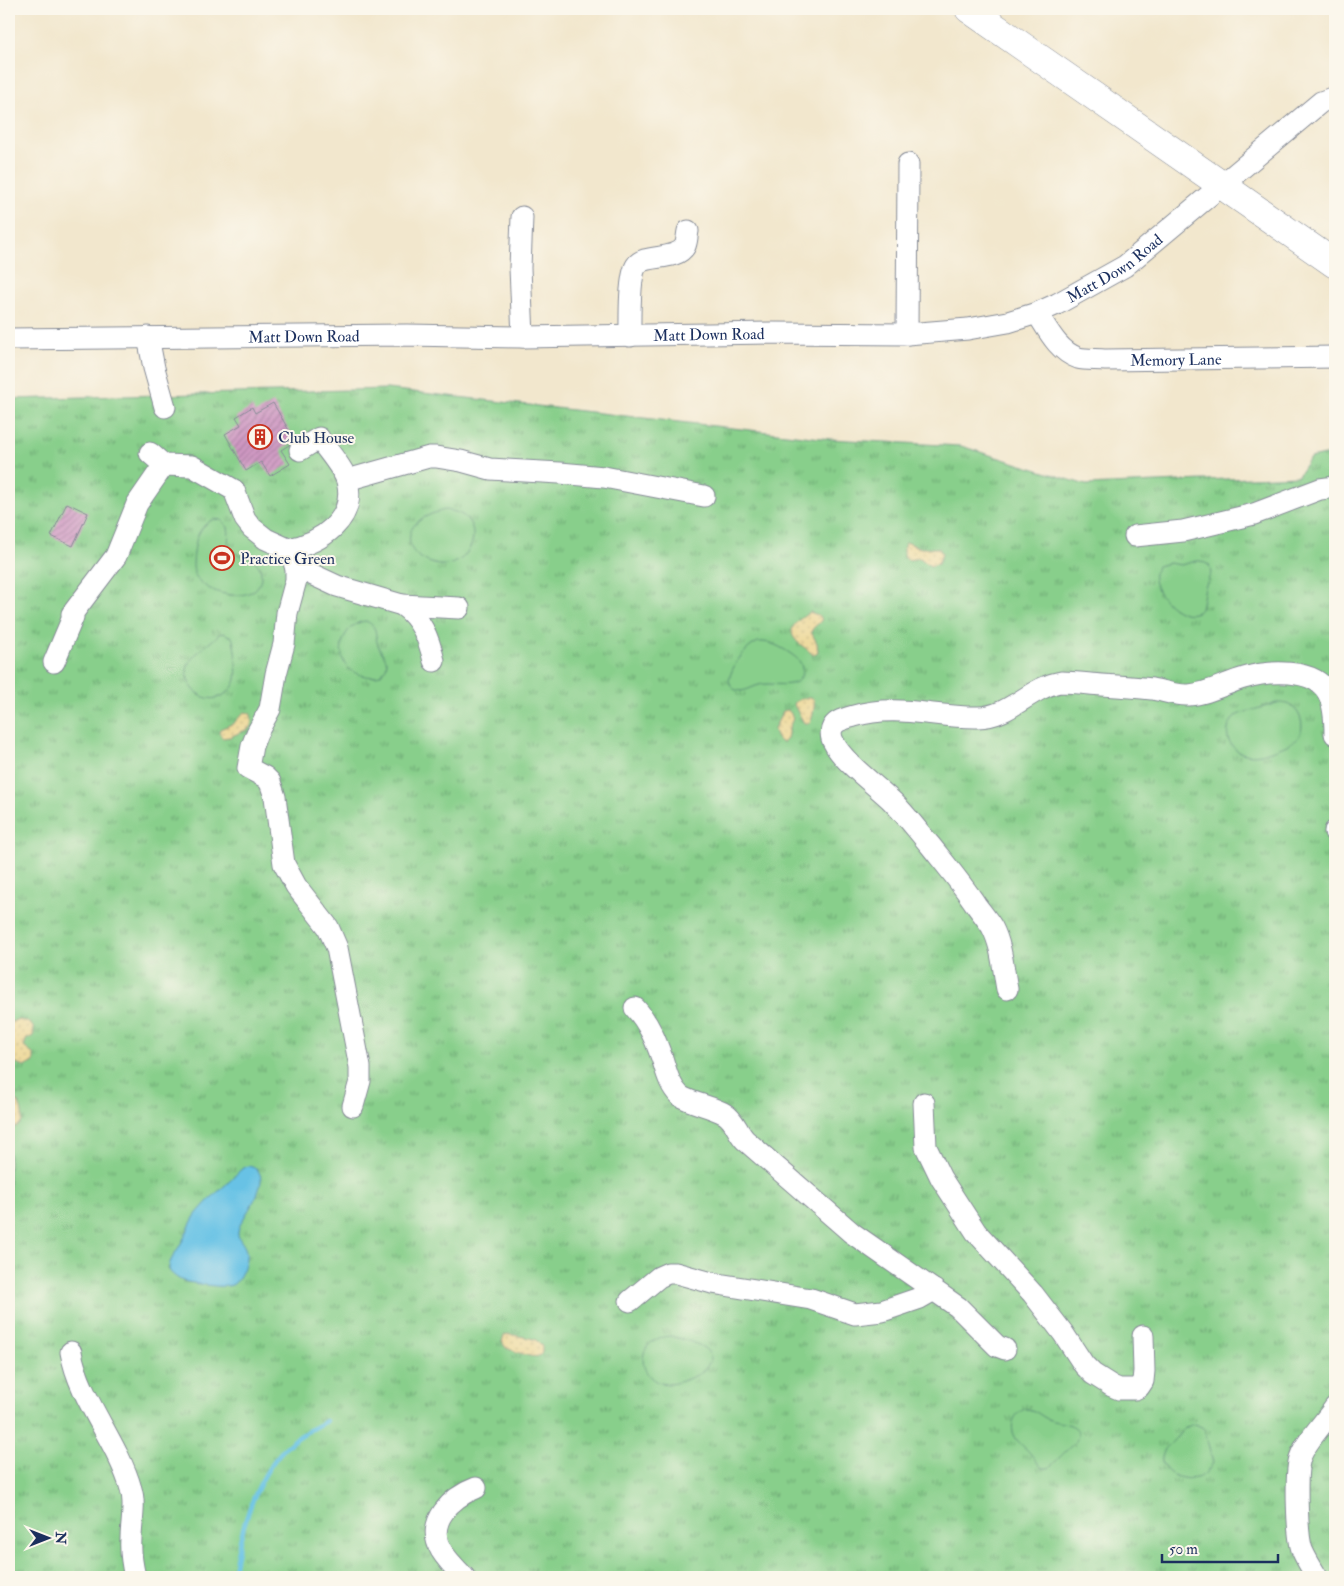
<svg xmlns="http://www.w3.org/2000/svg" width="1344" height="1586" viewBox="0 0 1344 1586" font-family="'IM FELL Double Pica',serif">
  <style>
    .grass { fill: url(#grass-tufts); stroke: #527f74 }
    .sand { fill: url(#sand-dots); stroke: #84847e }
    .garden { fill: #88cf8b; stroke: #527f74 }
    .water { fill: #67c2e5; stroke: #4178a2 }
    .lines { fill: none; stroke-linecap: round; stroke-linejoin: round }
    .stream { stroke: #67c2e5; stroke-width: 4.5 }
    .building { fill: url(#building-hatch) }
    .minor-casing { stroke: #868b96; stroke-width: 23 }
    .highway-casing { stroke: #868b96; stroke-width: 29 }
    .minor { stroke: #fff; stroke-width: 21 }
    .highway { stroke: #fff; stroke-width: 28 }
    .labels { text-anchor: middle; stroke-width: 4; stroke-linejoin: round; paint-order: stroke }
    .street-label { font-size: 16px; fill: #1b2f5e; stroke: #fbf7ec }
    .poi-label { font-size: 16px; fill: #1b2f5e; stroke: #fbf7ec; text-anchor: start }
  </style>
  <defs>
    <pattern id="grass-tufts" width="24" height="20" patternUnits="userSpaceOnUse" patternTransform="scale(1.25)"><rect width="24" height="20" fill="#88cf8b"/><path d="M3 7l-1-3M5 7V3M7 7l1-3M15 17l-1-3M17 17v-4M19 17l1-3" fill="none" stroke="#6ea875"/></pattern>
    <pattern id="sand-dots" width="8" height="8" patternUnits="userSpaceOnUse" patternTransform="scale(1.25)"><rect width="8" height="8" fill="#eeda9e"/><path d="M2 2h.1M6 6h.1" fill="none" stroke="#ccbb8a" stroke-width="1.8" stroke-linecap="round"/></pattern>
    <pattern id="building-hatch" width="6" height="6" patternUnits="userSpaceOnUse" patternTransform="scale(1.25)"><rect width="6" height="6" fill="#cf98c2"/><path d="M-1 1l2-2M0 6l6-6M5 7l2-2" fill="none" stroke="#a77ca1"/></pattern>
  </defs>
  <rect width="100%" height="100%" fill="#fbf7ec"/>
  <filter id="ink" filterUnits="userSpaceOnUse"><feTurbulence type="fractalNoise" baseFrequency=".02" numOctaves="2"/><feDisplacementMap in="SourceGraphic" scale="10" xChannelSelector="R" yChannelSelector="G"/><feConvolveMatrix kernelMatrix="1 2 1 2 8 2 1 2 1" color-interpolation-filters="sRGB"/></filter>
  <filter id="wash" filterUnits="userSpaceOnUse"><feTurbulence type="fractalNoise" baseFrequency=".0096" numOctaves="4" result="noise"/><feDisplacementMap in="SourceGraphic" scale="20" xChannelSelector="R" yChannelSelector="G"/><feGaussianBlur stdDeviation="1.12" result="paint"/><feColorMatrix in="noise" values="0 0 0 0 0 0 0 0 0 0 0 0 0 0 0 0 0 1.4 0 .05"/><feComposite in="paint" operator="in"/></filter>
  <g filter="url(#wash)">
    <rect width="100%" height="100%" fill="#f2e7cd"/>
    <!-- grass -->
    <polygon class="grass" points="387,389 830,439 961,446 1086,485 1298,476 1310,458 1335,453 1335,1577 9,1577 9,399"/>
    <!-- sand -->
    <g class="sand">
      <polygon points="906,542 921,548 939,548 942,554 938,564 930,566 920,558 908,560 905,558 903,549"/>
      <path d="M810,612L818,615L822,619C819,625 813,626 811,632L817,643L818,652L813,655C808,649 798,644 795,639C785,627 802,618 810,612Z"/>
      <path d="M803,698H810L814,700C815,707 813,716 810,723H804L794,705L795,702Z"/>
      <path d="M788,710C796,719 792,719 789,728C787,735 789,738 783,743C776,741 775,734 774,729L783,711Z"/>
      <path d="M244,712L250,713C253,719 252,722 250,728L230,737L222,738L219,732L220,729L234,723Z"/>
      <path d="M16,1020C26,1020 37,1024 33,1036L26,1040L24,1047L34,1055V1062L25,1067L15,1063L10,1051L11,1037L9,1023Z"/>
      <path d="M9,1098H14C21,1105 23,1111 22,1122L17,1127H13L9,1115Z"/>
      <path d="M508,1334L530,1338L536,1340L542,1346V1353L539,1356C532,1359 515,1351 506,1348L502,1342L504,1335Z"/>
    </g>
    <!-- garden -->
    <g class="garden">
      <path d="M445,510C498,514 468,588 421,558C415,554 411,550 410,543C406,522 429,514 445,510Z"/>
      <path d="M214,519L221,520L228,527C230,533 227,540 229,546C235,560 261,553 261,575C262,607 201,597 194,572C192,564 194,553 195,546C197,533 203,524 214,519Z"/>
      <path d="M1196,561H1201L1209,565L1211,573L1205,587L1201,609C1183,626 1150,592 1154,573C1155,572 1158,566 1158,566L1169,563L1181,565Z"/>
      <path d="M366,621C380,628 373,635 379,647C383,656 393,663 381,674C377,677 371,677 366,676C328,670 339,623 366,621Z"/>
      <path d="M223,633L232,637L233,640C235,650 238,669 236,679C235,685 230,691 225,694C204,710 178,681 190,661C196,652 211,643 219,634Z"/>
      <path d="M758,642C770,641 781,647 791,654C797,658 803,663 802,672C800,692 772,681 759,685C751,687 744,693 736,690C732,689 731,685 729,681C731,666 745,648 758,642Z"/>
      <path d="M1276,703C1281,703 1286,703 1291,706C1301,712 1305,727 1299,736C1295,744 1269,752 1261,754C1234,760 1216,735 1236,716C1241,712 1267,707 1276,703Z"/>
      <path d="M671,1336C681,1339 695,1342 704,1348C718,1358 705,1372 693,1377C685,1380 675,1384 667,1384C638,1383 631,1338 671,1336Z"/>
      <path d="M1025,1409C1036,1409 1041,1417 1050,1420C1060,1424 1085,1422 1076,1441L1049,1468H1042C1037,1463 1034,1457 1029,1452C1026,1448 1021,1445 1018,1441C1008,1430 1012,1414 1025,1409Z"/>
      <path d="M1194,1424L1204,1428L1213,1463C1210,1467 1208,1472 1203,1475C1189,1485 1155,1474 1163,1453C1165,1447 1170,1445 1173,1441C1180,1434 1183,1427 1194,1424Z"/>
    </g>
    <!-- water -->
    <path class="water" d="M249,1166C277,1173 248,1209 241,1223C233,1239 243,1239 246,1251C247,1257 245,1264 243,1270C240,1275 238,1282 232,1285C223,1289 193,1283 183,1281C180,1280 169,1273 169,1269C168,1262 177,1251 180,1245C187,1234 190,1222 198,1212C208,1200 220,1190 231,1180C237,1174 240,1168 249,1166Z"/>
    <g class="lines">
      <!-- stream -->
      <path class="stream" d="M233,1577C239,1535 254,1480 284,1449C296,1437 311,1429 326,1421"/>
    </g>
    <g id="blocks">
      <!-- building -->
      <g class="building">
        <polygon points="273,403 294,439 289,445 281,450 290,464 270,476 261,462 246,471 225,434 241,425 236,417 252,407 255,413"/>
        <polygon points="67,503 88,513 73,546 51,536"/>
      </g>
    </g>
  </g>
  <g filter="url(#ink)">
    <use href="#blocks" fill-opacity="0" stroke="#868b96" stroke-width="1"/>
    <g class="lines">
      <defs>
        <g id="minor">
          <polyline points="522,217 520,268 523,337"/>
          <path id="s1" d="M1037,313C1048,330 1058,351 1078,358C1086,360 1097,359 1106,360L1335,357"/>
          <polyline points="907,334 908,164"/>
          <path d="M630,336C630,320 629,278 636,266C644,253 676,262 685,246C687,242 687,235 688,231"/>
          <polyline points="148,337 154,368 165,407"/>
          <path id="s2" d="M9,339L407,335L523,337L771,333L907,334L968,329L1008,322L1037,313L1057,304L1125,266L1321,102L1335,97"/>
          <polyline points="150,453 164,465 192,466 234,490 245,519 252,528 266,539 288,549 293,557 296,570 296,580 287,613 284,644 276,674 270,709 257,733 252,746 248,768 265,777 270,782 275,797 284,864 296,886 328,927 337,948 360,1067 360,1081 353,1106"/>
          <polyline points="347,480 429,457 436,457 461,461 490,469 560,473 604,477 704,496"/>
          <polyline points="1135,536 1183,531 1200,527 1254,514 1320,489 1335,487"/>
          <path d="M288,549C321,543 357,519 347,481C344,469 326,449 319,438L300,450"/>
          <path d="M295,565L309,573L337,586L402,605C421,618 429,639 434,661"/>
          <polyline points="402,605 459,608"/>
          <polyline points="54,662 73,617 72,614 116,556 137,504 164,465"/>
          <polyline points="1335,832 1335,831"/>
          <path d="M1007,989C1003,968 1002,946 992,927C987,919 981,912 976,905C962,884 946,865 930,845C918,831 906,815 893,802C877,786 843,762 834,743C830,736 830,728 836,723C841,719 848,718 854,716C896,703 936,718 978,717C1010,717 1030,687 1061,682C1075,682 1088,684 1102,685C1119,686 1135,687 1152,689C1164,691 1177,696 1189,695C1208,694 1226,683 1244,678C1267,671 1314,667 1328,693C1334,704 1335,722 1335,734"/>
          <path d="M635,1008C649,1023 656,1041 663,1061C667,1074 670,1086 680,1096C694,1104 711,1106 725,1114C735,1120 737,1132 745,1140L852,1233L958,1307L997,1346L1005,1349"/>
          <polyline points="924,1103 926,1147 941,1178 976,1232 1033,1294 1063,1333 1084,1365 1093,1374 1112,1386 1119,1389 1135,1389 1139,1387 1143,1381 1144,1371 1143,1336"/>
          <polyline points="630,1301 659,1277 668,1273 676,1273 712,1283 811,1299 855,1314 882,1311 920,1298 934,1290"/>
          <path d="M71,1352C79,1399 118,1442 131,1489C136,1505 131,1523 131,1539C130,1552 132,1564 135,1577"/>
          <path d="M464,1577C456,1569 447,1560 441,1550C425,1522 452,1497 476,1488"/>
          <path d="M1317,1577C1312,1569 1306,1559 1302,1550C1297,1535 1295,1473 1300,1458C1305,1442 1326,1421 1335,1407"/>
        </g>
        <polyline id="highway" points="969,9 1335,264"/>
      </defs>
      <!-- minor casing -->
      <use href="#minor" class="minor-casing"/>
      <!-- highway casing -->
      <use href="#highway" class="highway-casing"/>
      <!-- minor -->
      <use href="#minor" class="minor"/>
      <!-- highway -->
      <use href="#highway" class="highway"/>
    </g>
  </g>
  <!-- icons -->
  <defs>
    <symbol id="building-ring" viewBox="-11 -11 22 22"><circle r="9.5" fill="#fbf7ec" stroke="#c8321e" stroke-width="1.5"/><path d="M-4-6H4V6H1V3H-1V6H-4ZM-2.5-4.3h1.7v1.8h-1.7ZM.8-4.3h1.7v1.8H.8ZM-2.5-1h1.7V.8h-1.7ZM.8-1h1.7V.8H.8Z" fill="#c8321e"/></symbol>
    <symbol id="stadium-ring" viewBox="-11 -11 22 22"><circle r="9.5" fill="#fbf7ec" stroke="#c8321e" stroke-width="1.5"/><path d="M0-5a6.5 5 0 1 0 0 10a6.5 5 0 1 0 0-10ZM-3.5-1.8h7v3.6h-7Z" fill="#c8321e"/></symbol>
  </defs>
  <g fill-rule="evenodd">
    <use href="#building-ring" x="246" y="423" width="28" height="28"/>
    <use href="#stadium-ring" x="208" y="544" width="28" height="28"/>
  </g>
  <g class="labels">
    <!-- street labels -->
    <g class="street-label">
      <text dy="6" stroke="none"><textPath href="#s2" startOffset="1120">Matt Down Road</textPath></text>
      <text dy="6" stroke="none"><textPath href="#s2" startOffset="700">Matt Down Road</textPath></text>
      <text dy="6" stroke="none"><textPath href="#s2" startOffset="295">Matt Down Road</textPath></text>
      <text dy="6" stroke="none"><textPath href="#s1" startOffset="160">Memory Lane</textPath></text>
    </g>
    <!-- poi labels -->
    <g class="poi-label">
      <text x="278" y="443">Club House</text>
      <text x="240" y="564">Practice Green</text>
    </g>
  </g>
  <!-- margin -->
  <rect width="1344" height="1586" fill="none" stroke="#fbf7ec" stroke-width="30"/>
  <!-- north arrow -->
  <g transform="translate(48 1538) rotate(90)" stroke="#fbf7ec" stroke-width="4" paint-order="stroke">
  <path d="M0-4L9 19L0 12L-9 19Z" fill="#1b2f5e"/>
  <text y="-8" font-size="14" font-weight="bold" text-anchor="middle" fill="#1b2f5e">N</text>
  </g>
  <!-- scale -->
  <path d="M1162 1554v8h116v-8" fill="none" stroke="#1b2f5e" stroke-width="2.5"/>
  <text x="1169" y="1554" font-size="15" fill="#1b2f5e" stroke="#fbf7ec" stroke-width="4" paint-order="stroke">50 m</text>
</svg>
